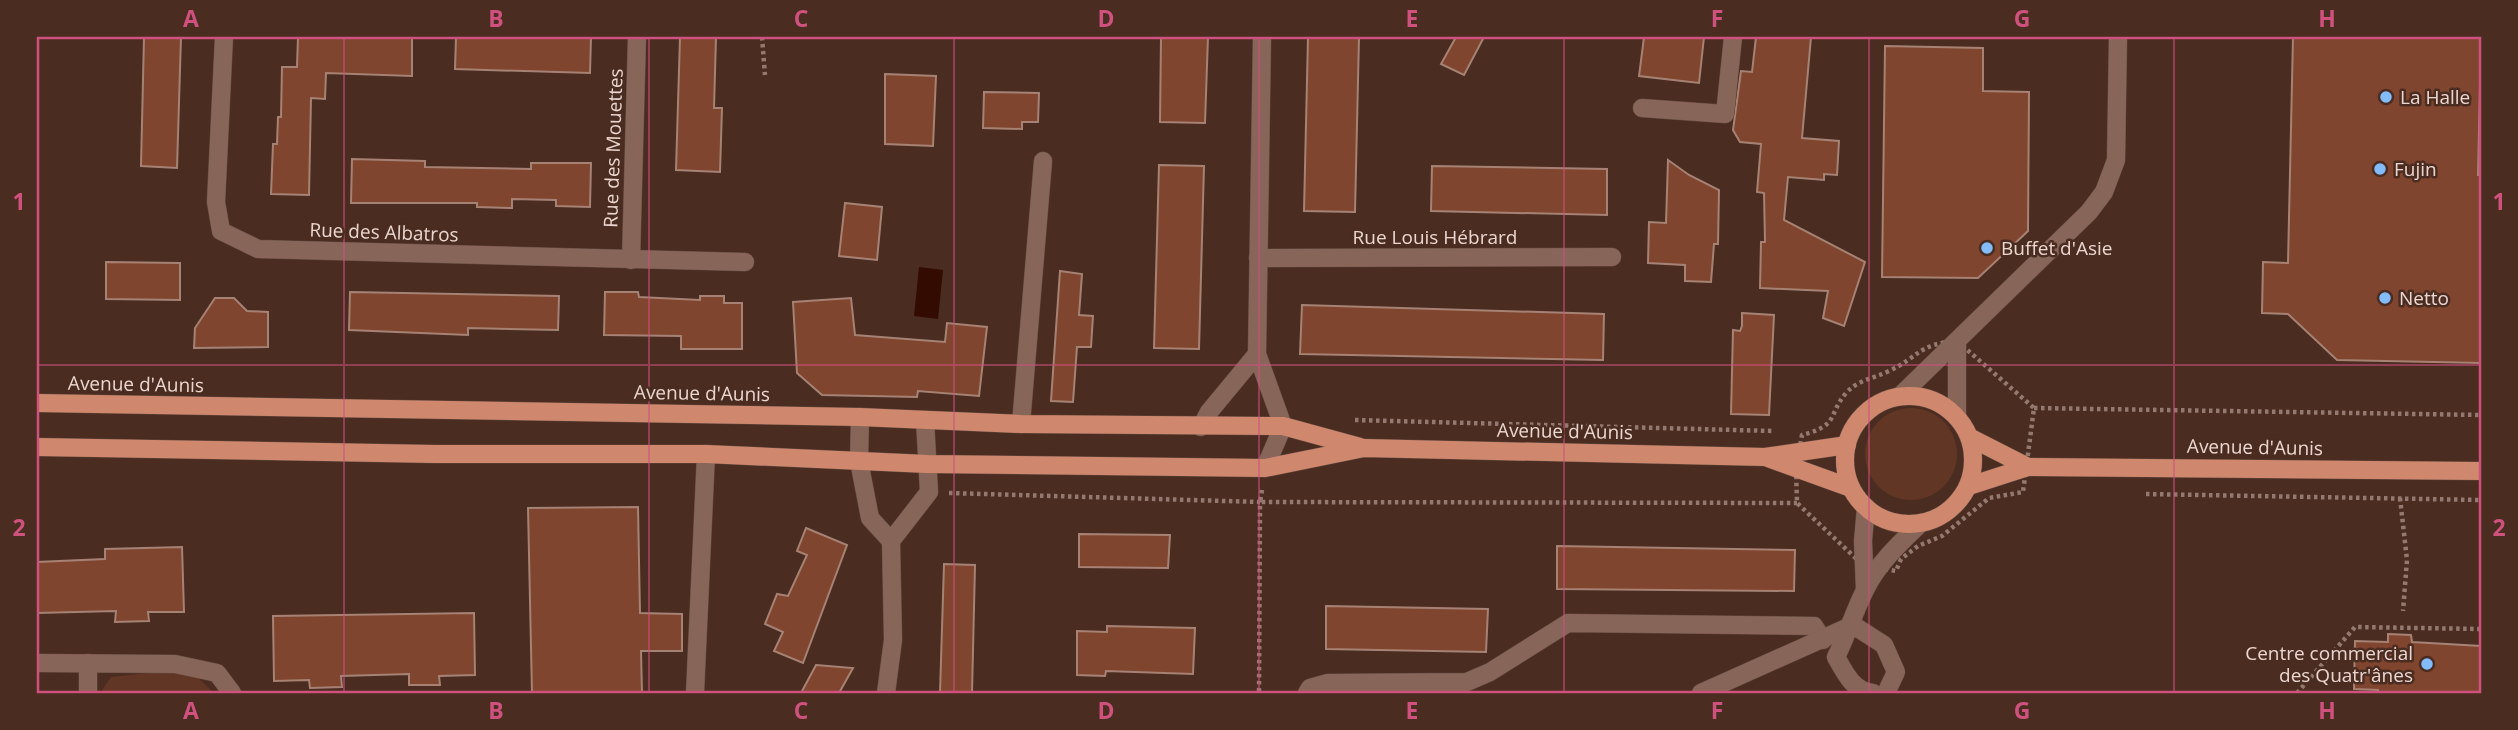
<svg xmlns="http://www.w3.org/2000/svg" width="2518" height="730" viewBox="0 0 2518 730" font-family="'Open Sans',sans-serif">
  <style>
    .green { fill: #623625 }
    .water { fill: #330b00 }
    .building { fill: #80452f; stroke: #a68274; stroke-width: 2 }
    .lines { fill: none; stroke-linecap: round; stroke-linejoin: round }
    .minor-casing { stroke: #644a40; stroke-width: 19 }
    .major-casing { stroke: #644a40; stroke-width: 19 }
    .path { stroke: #93796f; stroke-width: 4.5; stroke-dasharray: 3.5 3.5; stroke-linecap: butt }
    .minor { stroke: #876558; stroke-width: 18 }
    .major { stroke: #cf886e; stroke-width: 18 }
    .grid { fill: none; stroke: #ce517e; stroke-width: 2; stroke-opacity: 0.55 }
    .poi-dot { fill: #83bcfb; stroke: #4a2c21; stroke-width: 2.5 }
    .labels { text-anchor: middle; stroke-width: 5; stroke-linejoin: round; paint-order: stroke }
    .poi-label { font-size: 19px; fill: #ebd6cf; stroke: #4a2c21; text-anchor: start }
    .street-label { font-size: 19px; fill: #ebd6cf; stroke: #4a2c21 }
    .neatline { fill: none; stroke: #ce517e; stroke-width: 2.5 }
    .grid-label { font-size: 23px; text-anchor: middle; font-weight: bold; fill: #ce517e }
  </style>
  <rect width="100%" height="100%" fill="#4a2c21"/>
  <!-- green -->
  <g class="green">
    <circle cx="1911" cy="454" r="46"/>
    <polygon points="166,671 196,676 214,693 105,693 102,690 111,677"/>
  </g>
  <!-- water -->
  <polygon class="water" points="919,267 943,270 938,319 914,316"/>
  <!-- building -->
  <g class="building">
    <polygon points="144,37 181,37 177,168 141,166"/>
    <polygon points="298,37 412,37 412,76 326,73 325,99 311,98 309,195 271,194 273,144 277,144 278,117 281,117 282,67 297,67"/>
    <polygon points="456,37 591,37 590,73 455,69"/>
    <polygon points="680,37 716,37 714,108 722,108 720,172 676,170"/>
    <polygon points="1161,37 1208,37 1205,123 1160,122"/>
    <polygon points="1308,37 1359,37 1355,212 1304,211"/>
    <polygon points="1456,37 1484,37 1464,75 1441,64"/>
    <polygon points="1644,37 1704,37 1699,83 1639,76"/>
    <polygon points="1756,37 1811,37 1802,138 1839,141 1837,175 1824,174 1824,180 1788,177 1784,220 1865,262 1844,326 1823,318 1828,291 1760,288 1761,242 1765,242 1764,193 1757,192 1761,144 1740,142 1733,130 1741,71 1752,72"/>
    <polygon points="2293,37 2481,37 2478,175 2481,175 2481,363 2337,360 2288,314 2262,313 2263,262 2288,263"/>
    <polygon points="1885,46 1983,48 1983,91 2029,92 2028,231 1978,278 1882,277"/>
    <polygon points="885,74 936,76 933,146 885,144"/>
    <polygon points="984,92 1039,93 1038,122 1022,122 1022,129 983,128"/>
    <polygon points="352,159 425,161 425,167 531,169 531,163 591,163 590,207 556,206 556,200 512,199 512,208 477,207 477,203 351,203"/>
    <polygon points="1668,160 1689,175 1719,190 1718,244 1714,244 1711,282 1685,281 1685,265 1648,263 1649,222 1666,223"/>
    <polygon points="1159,165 1204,166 1199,349 1154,348"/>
    <polygon points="1432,166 1607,169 1607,215 1431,211"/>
    <polygon points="845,203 882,207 877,260 839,256"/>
    <polygon points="106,262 180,263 180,300 106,299"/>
    <polygon points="1060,271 1082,274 1079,315 1093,316 1091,347 1077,347 1073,402 1051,401"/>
    <polygon points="350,292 559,296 558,330 468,328 468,335 349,330"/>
    <polygon points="605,292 638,292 639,297 700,300 700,296 724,296 724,303 742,303 742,349 681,349 681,336 604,335"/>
    <polygon points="215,298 234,298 247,311 268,312 268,347 194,348 195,328"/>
    <polygon points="851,298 855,335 945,342 947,323 987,327 979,396 918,391 917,397 822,395 797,373 793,302"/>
    <polygon points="1302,305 1604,314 1603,360 1300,354"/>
    <polygon points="1742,313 1774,315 1769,415 1731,414 1733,330 1740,331 1742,326"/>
    <polygon points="638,507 640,613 682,614 682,651 641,651 642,693 532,693 528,508"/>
    <polygon points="806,528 847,545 803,663 774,651 783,632 765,624 777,594 788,596 807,555 797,551"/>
    <polygon points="1079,534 1170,535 1168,568 1079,567"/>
    <polygon points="1557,546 1795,550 1794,591 1557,589"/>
    <polygon points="182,547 184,612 148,612 149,621 115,622 116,611 37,613 37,562 105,559 105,549"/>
    <polygon points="944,564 975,565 972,693 940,693"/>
    <polygon points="1326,606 1488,609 1486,652 1326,649"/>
    <polygon points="474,613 475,675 439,676 440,685 409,685 409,674 341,676 342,687 310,688 309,680 274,681 273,616"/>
    <polygon points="1107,626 1195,628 1193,674 1106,671 1105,676 1077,675 1077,631 1107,632"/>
    <polygon points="2388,634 2411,635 2412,642 2481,646 2481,693 2378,693 2378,690 2354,689 2355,641 2388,642"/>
    <polygon points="816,665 853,668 839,693 801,693"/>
  </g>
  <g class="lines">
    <defs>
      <g id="minor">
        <polyline points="224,37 216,202 221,231 258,249 745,262"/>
        <polyline points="1262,37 1257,354 1283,426 1265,468"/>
        <polyline points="1642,108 1725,114 1733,37"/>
        <polyline points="1258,258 1612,257"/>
        <polyline points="631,260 637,37"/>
        <polyline points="1900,396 2089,212 2104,192 2116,160 2118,37"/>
        <polyline points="1957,415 1957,341"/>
        <polyline points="860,417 859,461 870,518 891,541"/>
        <polyline points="1021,424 1043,161"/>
        <polyline points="1201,427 1209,412 1257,354"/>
        <polyline points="1865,590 1863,541 1866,507"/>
        <polyline points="1853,625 1884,645 1896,672 1886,693"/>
        <polyline points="37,663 175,664 217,673 232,693"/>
        <polyline points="88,663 88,693"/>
        <polyline points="695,693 706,454"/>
        <polyline points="886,693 893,640 891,541 929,492 925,420"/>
        <polyline points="1307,693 1310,688 1328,683 1467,682 1490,672 1568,623 1814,626 1823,640"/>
        <polyline points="1701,693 1853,625"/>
        <path d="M1873,693C1853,691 1845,673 1836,657C1847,635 1854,612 1865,590C1878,563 1900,543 1921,523"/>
      </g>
      <g id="major">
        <circle cx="1909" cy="460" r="64"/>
        <polyline points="37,403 860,417 1021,424 1283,426 1360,447"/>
        <polyline points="1971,438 2028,467"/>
        <polyline points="37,447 435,454 706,454 927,464 1265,468 1364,448 1765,457 1847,445"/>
        <polyline points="1768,458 1851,488"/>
        <polyline points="1969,486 2028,467 2481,471"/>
      </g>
    </defs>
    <!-- minor casing -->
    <use href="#minor" class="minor-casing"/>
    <!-- major casing -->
    <use href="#major" class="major-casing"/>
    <!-- path -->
    <g class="path">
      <polyline points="762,37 765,75"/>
      <path d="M1957,341L2034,408L2023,492L1989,498L1942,536L1918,546L1901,559L1896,571L1863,565L1797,503L1796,468L1802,435C1840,425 1827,416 1846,393C1859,379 1873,379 1889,371C1919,357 1918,344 1957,341Z"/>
      <polyline points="2034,408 2481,415"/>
      <polyline points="1355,420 1773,431"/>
      <polyline points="1262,490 1260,502 1797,503"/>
      <polyline points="949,493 1260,502 1259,693"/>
      <polyline points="2146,494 2481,500"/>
      <polyline points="2400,498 2407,560 2403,611"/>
      <polyline points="2297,693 2355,627 2481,629"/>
    </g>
    <!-- minor -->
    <use href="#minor" class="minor"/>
    <!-- major -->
    <use href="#major" class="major"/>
  </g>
  <!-- grid -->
  <path class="grid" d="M344,37V693M649,37V693M954,37V693M1259,37V693M1564,37V693M1869,37V693M2174,37V693M37,365H2481"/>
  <!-- markers -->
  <g class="poi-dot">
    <circle cx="2386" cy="97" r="7"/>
    <circle cx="2380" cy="169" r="7"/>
    <circle cx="1987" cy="248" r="7"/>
    <circle cx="2385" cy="298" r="7"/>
    <circle cx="2427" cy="664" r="7"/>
  </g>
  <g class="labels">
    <!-- poi labels -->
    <g class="poi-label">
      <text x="2400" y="104">La Halle</text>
      <text x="2394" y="176">Fujin</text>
      <text x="2001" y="255">Buffet d'Asie</text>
      <text x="2399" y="305">Netto</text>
      <text x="2413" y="660" text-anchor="end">Centre commercial<tspan x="2413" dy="22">des Quatr'ânes</tspan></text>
    </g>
    <!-- street labels -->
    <g class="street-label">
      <text transform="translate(613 148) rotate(-88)" y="7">Rue des Mouettes</text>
      <text transform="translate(384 232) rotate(2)" y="7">Rue des Albatros</text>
      <text x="1435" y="244">Rue Louis Hébrard</text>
      <text transform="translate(136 384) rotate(1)" y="7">Avenue d'Aunis</text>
      <text transform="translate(702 393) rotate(1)" y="7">Avenue d'Aunis</text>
      <text transform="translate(1565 431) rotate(1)" y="7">Avenue d'Aunis</text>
      <text transform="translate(2255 447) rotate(1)" y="7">Avenue d'Aunis</text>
    </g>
  </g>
  <!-- border -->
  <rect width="2518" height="730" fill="none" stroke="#4a2c21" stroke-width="77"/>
  <rect x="38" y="38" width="2442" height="654" class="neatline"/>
  <g class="grid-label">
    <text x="191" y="27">A</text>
    <text x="496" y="27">B</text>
    <text x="801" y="27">C</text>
    <text x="1106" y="27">D</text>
    <text x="1412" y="27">E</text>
    <text x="1717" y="27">F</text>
    <text x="2022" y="27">G</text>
    <text x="2327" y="27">H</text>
    <text x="19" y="210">1</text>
    <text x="2499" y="210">1</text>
    <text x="19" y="536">2</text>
    <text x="2499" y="536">2</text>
    <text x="191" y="719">A</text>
    <text x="496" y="719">B</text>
    <text x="801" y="719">C</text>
    <text x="1106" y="719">D</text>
    <text x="1412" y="719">E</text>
    <text x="1717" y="719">F</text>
    <text x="2022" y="719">G</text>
    <text x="2327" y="719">H</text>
  </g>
</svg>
